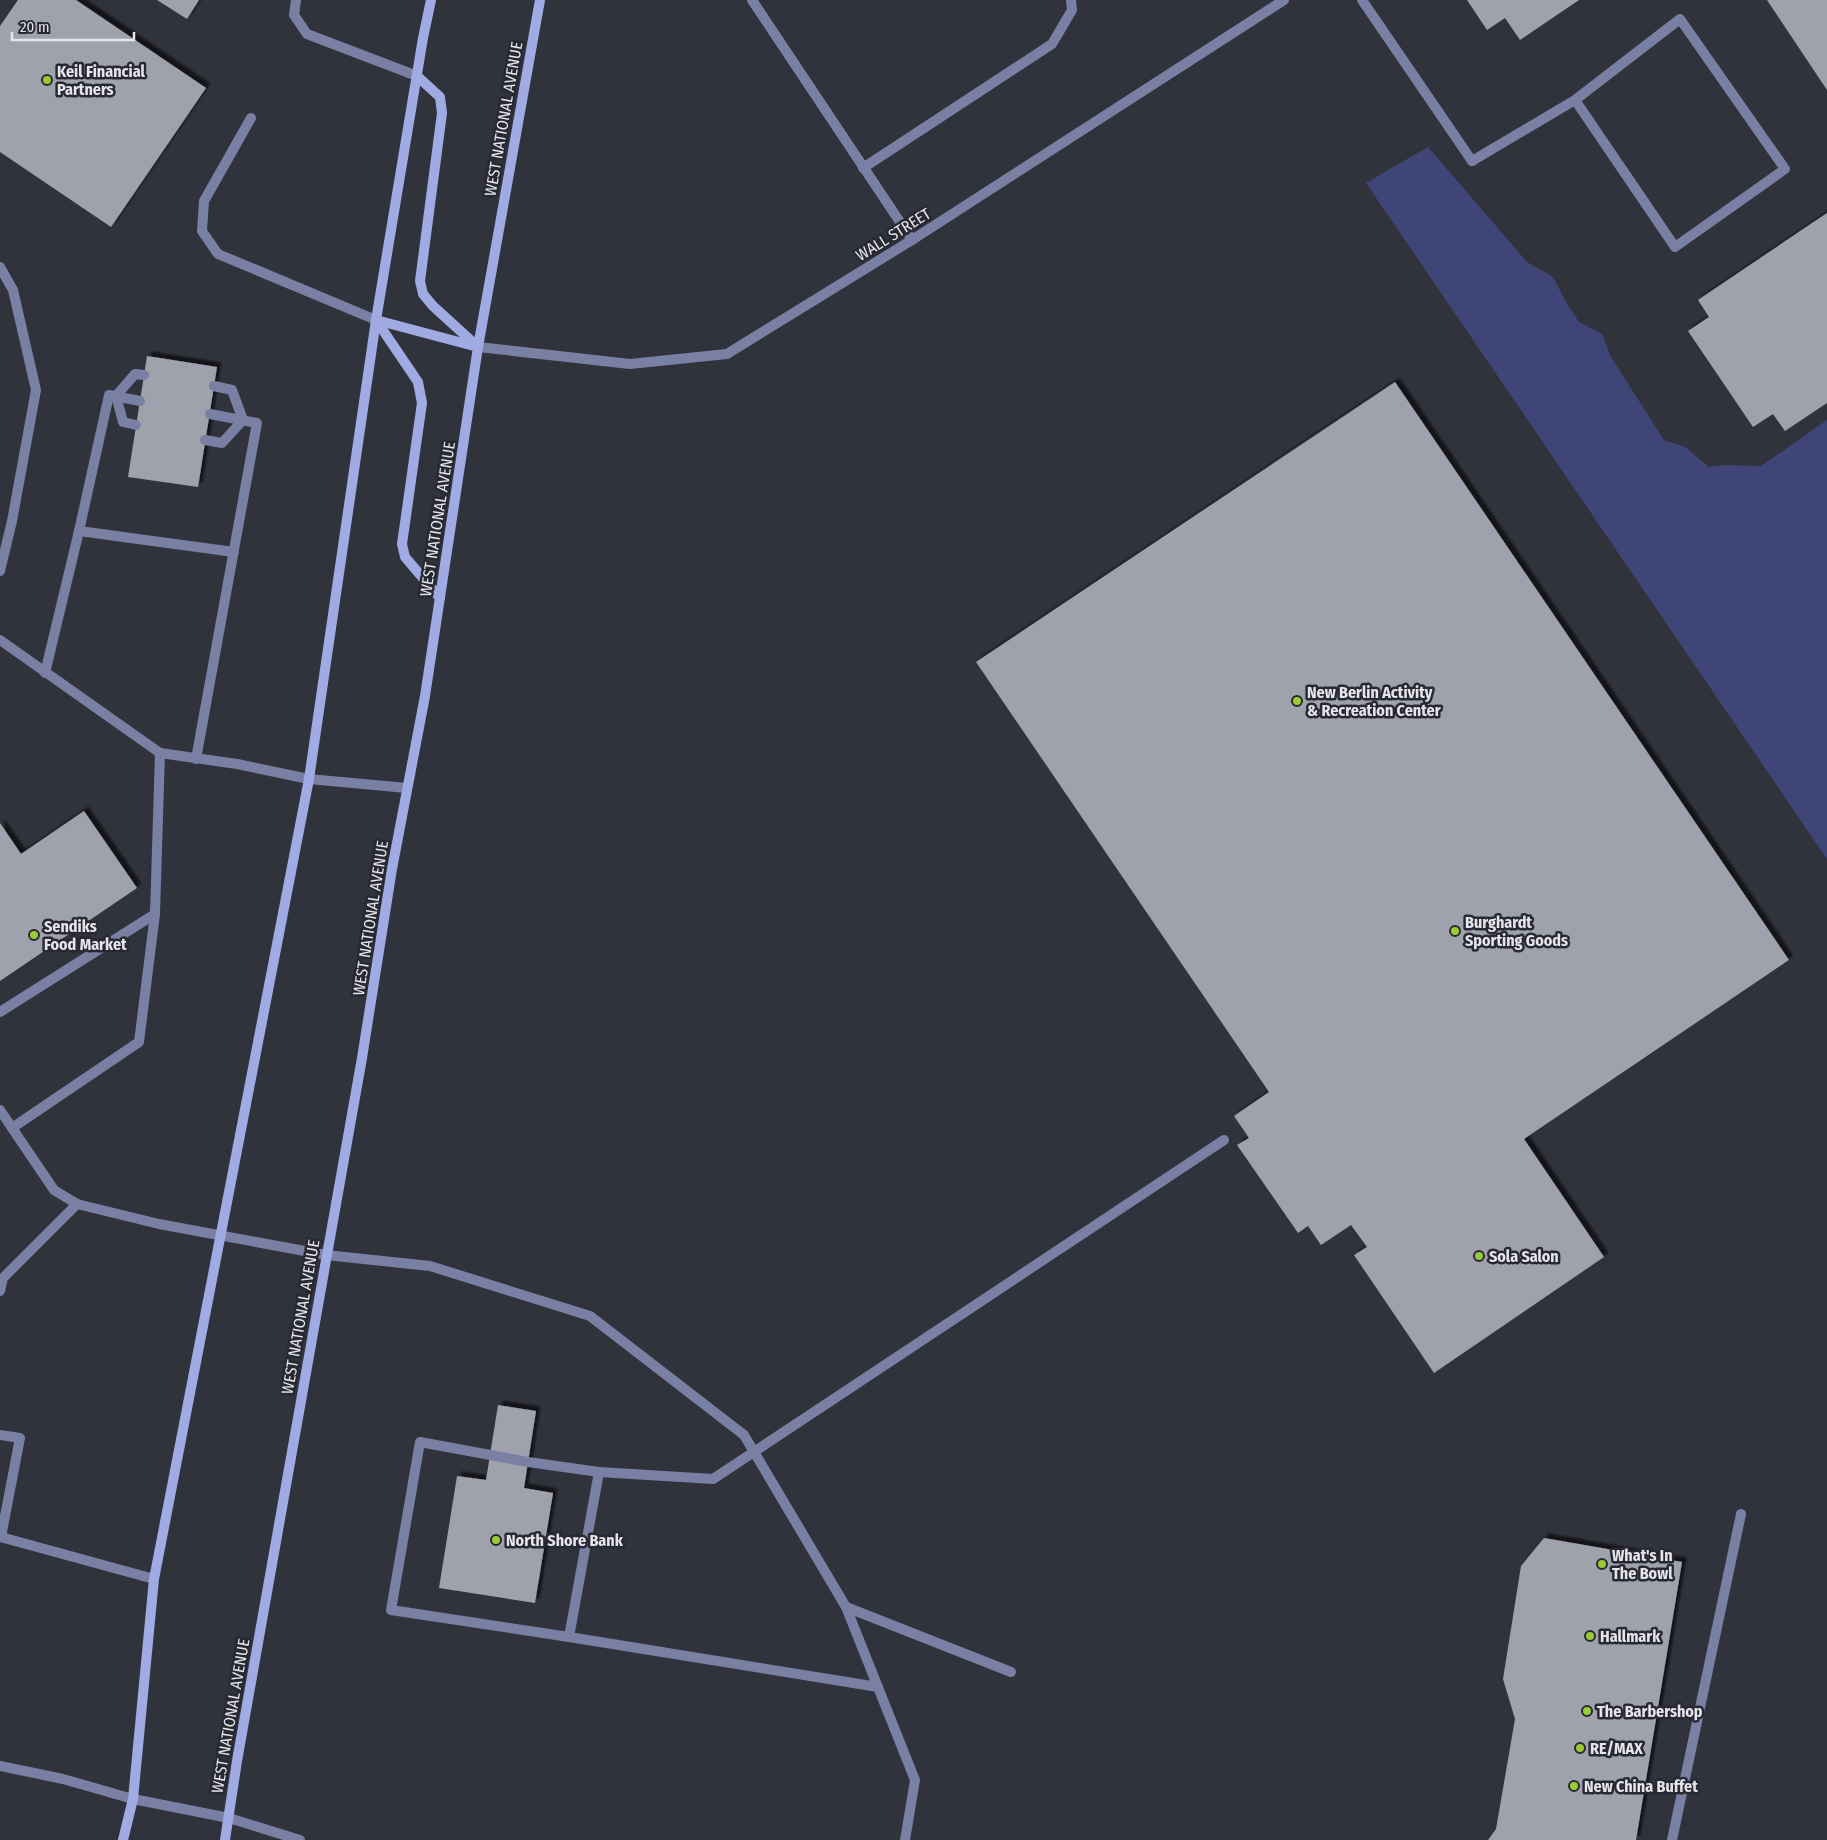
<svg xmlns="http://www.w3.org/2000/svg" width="1827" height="1840" viewBox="0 0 1827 1840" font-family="'Fira Sans Condensed',sans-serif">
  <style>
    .green { fill: #3f4677 }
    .building { fill: #9fa1ac; filter: url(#shadow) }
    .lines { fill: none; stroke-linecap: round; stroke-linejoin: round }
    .lane { stroke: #7980a4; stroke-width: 10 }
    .street { stroke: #7980a4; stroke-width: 10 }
    .secondary { stroke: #a0aae3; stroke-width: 10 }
    .poi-dot { fill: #9acb34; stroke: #282932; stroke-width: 2 }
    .labels { text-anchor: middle; stroke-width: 5; stroke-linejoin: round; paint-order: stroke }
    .poi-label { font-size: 16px; font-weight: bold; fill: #e5e6ec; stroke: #282932; text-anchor: start }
    .street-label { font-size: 16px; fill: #e5e6ec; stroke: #282932 }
  </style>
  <defs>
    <filter id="shadow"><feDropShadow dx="4.5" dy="-4.5" stdDeviation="1" flood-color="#0009"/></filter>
  </defs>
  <rect width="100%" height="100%" fill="#31333c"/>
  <!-- green -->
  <polygon class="green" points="1428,147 1527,262 1553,277 1567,304 1579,322 1602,334 1611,357 1664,440 1685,447 1709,467 1725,465 1761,466 1827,420 1827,859 1366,183"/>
  <!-- building -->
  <g class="building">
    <polygon points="18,0 76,0 206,88 111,227 0,152 0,26"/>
    <polygon points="157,0 199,0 187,19"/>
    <polygon points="1467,0 1579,0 1520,40 1505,18 1487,30"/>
    <polygon points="1767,0 1827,0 1827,90"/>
    <polygon points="1827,213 1827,403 1785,431 1773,414 1753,427 1688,331 1709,317 1698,300"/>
    <polygon points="147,356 217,367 198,487 128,477"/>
    <polygon points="1395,382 1789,960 1524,1139 1604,1257 1434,1373 1354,1255 1367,1247 1351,1225 1321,1245 1308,1226 1298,1233 1237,1145 1249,1138 1234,1116 1269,1092 976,662"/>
    <polygon points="84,811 137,888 0,981 0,823 21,854"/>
    <polygon points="498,1405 536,1411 524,1488 553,1493 535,1603 439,1588 457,1476 486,1480"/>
    <polygon points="1544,1538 1682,1562 1636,1840 1488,1840 1496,1829 1515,1719 1503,1679 1521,1566"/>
  </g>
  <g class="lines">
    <!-- lane -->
    <g class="lane">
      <polyline points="296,0 294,15 307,34 417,76"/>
      <polyline points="752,0 912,240"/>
      <polyline points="251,118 204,201 202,231 218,254 376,320"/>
      <polyline points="1472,161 1575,100 1680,19 1785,169 1675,247 1575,100"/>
      <polyline points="863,168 1052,44 1072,10 1071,0"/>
      <polyline points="0,267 13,290 36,390 12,521 0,571"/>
      <polyline points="136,425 123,422 116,396 135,374 144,375"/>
      <polyline points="205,440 222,443 243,420 232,390 214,386"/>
      <polyline points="79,531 234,552"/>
      <polyline points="0,640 160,753 237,764 309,779 407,788"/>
      <polyline points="45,673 79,531 109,395 140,401"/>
      <polyline points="196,759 257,423 210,414"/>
      <polyline points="0,1012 155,914 160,753"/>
      <polyline points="0,1110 54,1190 77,1204 159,1224 326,1255 430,1266 590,1316 744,1435 846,1607 915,1780 905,1840"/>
      <polyline points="12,1128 139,1042 155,914"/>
      <polyline points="0,1291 3,1278 77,1204"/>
      <polyline points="0,1435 20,1438 1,1537 154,1579"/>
      <polyline points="599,1472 569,1637 878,1687"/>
      <polyline points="846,1607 1011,1672"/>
      <polyline points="569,1637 391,1610 420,1442 528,1462 599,1472 713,1479 1224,1140"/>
      <polyline points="0,1766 63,1779 133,1799 229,1818 300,1840"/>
      <polyline points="1672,1840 1741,1514"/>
    </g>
    <!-- street -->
    <g class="street">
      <polyline points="1362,0 1472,161"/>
      <polyline points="478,347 630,364 727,354 912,240 1284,0"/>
    </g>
    <!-- secondary -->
    <g class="secondary">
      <polyline points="417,76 440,97 442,113 420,281 423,294 433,306 478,347"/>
      <polyline points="376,320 418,382 422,403 402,544 405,557 440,598"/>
      <polyline points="376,320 474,346"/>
      <polyline points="123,1840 133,1799 154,1579 309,779 376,320 423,38 431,0"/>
      <polyline points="225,1840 237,1761 362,1058 392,869 425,696 478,347 540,0"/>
    </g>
  </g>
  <!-- markers -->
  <g class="poi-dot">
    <circle cx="47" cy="80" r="5"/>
    <circle cx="1297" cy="701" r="5"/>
    <circle cx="1455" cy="931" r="5"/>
    <circle cx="34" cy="935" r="5"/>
    <circle cx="1479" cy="1256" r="5"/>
    <circle cx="496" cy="1540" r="5"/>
    <circle cx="1602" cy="1564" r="5"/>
    <circle cx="1590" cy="1636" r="5"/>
    <circle cx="1587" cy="1711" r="5"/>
    <circle cx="1580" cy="1748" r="5"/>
    <circle cx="1574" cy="1786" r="5"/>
  </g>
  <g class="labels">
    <!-- poi labels -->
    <g class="poi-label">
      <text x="57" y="77">Keil Financial<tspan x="57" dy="18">Partners</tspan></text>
      <text x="1307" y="698">New Berlin Activity<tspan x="1307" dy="18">&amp; Recreation Center</tspan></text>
      <text x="1465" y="928">Burghardt<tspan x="1465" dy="18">Sporting Goods</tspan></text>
      <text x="44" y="932">Sendiks<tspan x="44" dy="18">Food Market</tspan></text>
      <text x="1489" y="1262">Sola Salon</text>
      <text x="506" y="1546">North Shore Bank</text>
      <text x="1612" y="1561">What's In<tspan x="1612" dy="18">The Bowl</tspan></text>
      <text x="1600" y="1642">Hallmark</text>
      <text x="1597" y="1717">The Barbershop</text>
      <text x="1590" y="1754">RE/MAX</text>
      <text x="1584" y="1792">New China Buffet</text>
    </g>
    <!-- street labels -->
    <g class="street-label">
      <text transform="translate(503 119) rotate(-80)" y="6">WEST NATIONAL AVENUE</text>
      <text transform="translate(893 234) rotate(-32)" y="6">WALL STREET</text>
      <text transform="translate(437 519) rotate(-81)" y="6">WEST NATIONAL AVENUE</text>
      <text transform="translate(370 918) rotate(-81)" y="6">WEST NATIONAL AVENUE</text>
      <text transform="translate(300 1317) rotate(-80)" y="6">WEST NATIONAL AVENUE</text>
      <text transform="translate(230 1716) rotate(-80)" y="6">WEST NATIONAL AVENUE</text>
    </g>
  </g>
  <!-- scale -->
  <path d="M12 32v8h122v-8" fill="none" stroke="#e5e6ec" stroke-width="2.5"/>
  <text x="20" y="32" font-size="15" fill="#e5e6ec" stroke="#282932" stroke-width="4" paint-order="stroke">20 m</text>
</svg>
